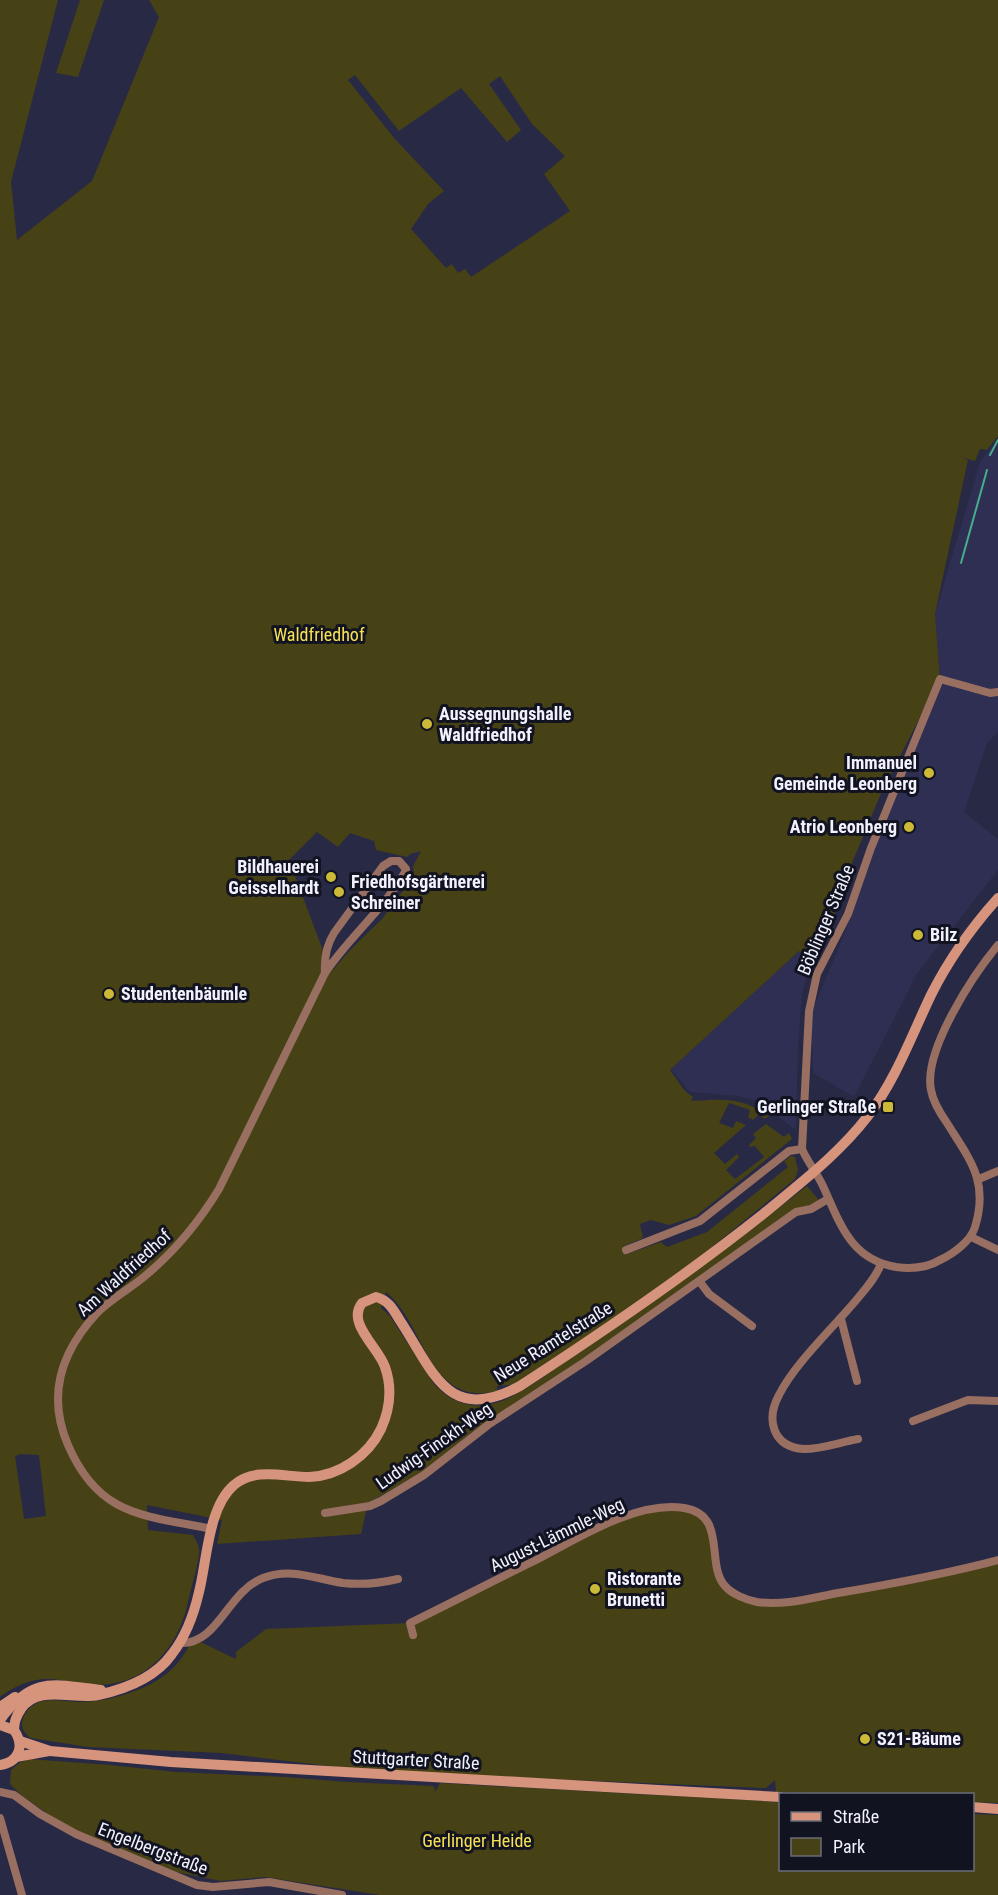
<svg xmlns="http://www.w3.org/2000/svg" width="998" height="1895" viewBox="0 0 998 1895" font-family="'Roboto Condensed',sans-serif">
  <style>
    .built { fill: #2e2f52 }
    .green { fill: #474116; fill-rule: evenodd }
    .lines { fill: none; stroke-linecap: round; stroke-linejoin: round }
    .stream { stroke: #48ac8d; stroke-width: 2 }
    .street { stroke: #986f60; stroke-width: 8 }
    .secondary { stroke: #d6947c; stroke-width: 10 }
    .poi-dot { fill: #ccb938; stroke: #121320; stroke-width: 2 }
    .labels { text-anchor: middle; stroke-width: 6; stroke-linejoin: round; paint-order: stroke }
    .park-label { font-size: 18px; fill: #f7e254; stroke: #121320 }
    .poi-label { font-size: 18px; font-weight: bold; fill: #f1f2fe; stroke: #121320; text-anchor: start }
    .street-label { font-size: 18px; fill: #f1f2fe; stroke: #121320 }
  </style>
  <rect width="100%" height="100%" fill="#282945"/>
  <!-- built -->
  <g class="built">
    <polygon points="998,438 998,732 987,743 964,812 998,839 998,870 918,972 854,1097 813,1073 811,1014 844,935 887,809 940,679 935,614 980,462"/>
    <polygon points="799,951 811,964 802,994 798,1046 796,1130 757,1101 738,1096 690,1092 671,1069"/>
  </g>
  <!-- green -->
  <g class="green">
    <path d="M0,0H58L11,182L17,240L92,181L159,17L149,0H998V436L987,450L980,449L975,461L961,457L968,460L935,614L940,679L882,791L832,911L835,913L811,964L799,951L670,1070L685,1091L693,1097L691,1101C723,1099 741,1097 769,1116L764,1119L759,1114L753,1120L748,1117L750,1110L729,1103L719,1123L733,1128L736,1121L746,1125L714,1153L725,1164L737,1154L739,1157L726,1170L735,1179L764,1157L755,1146L750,1147L749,1145L756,1138L753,1134L766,1124L784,1137L789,1133L792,1139L696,1216L669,1225L651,1220L640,1224L643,1238L624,1246L627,1254L661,1242L667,1247L707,1232L788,1167L784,1161L791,1156L795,1157L798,1170L795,1179L712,1247L637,1304L519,1381L511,1385L497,1386V1391C428,1408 425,1323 386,1292L381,1308L390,1316L434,1384C449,1401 468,1409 491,1404C514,1400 542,1377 562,1364C647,1309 727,1248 807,1186L819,1200C813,1207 802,1206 794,1211L597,1350L472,1432L421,1473L368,1503L361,1534L217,1544L222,1520L147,1505L148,1530L193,1535C195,1539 198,1544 199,1548C201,1557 190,1591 188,1602C178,1648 147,1685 97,1685C84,1685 73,1682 60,1680C38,1676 18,1683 0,1697ZM355,75L399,131L461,88L507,142L521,130L489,84L500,76L532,124L565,156L544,174L570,211L471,277L465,269L458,273L452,264L446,268L411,229L428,204L444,191L394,138L348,80ZM317,832L338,847L350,833L374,841L376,850L407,857L410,854L421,851L413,866L414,876L382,919L352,948L331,972L289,860ZM21,1454L39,1455L46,1516L24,1519L15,1456Z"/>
    <polygon points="80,0 104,0 78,77 56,73"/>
    <path d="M656,1508L698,1512L709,1525L720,1578L743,1598L773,1603L998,1560V1803L973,1802L972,1794H842L776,1792L775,1780L766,1788L379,1772L221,1753L88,1747L31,1738C14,1728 24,1708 39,1702C52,1698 68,1702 81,1702C111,1701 150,1690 172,1669C181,1661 187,1649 194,1639L236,1659V1652L266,1629L410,1623L613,1522Z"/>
    <polygon points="29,1759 110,1765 176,1772 286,1777 346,1782 434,1786 435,1792 440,1783 780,1802 780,1870 972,1870 973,1814 998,1815 998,1895 380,1895 265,1877 221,1881 176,1872 93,1840 57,1820 22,1796 10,1784 11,1770 19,1763"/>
  </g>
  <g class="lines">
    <!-- stream -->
    <g class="stream">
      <polyline points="990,455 998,440"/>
      <polyline points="961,563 987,470"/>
    </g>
    <!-- street -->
    <g class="street">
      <path d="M998,692L990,693L940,679L871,848L848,914L817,974L809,1011L802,1149C807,1161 816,1172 822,1184C840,1222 849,1259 896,1267C911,1269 927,1268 940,1260C953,1254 971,1241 975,1227C989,1181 970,1160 947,1123C940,1113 933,1102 931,1090C923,1051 973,975 998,945"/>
      <polyline points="979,1179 998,1171"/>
      <polyline points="971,1237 998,1250"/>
      <polyline points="626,1250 700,1221 789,1151 802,1149"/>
      <polyline points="700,1282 709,1294 752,1326"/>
      <polyline points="841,1319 857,1381"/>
      <polyline points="913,1421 968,1400 998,1401"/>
      <path d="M858,1439C841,1442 822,1449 804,1449C772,1447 766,1419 779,1395C795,1363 834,1327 858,1298C867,1287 876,1277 881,1264"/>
      <polyline points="325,1513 370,1506 381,1501 424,1475 488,1425 586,1361 796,1212 811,1209 828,1199"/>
      <path d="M212,1529C144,1515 99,1517 68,1445C46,1394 62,1350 98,1312C112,1298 131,1288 145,1276C175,1251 199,1222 219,1189L325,973C349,937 384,909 405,872L406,869L399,861H391L383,866L334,933C326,946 324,958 325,973"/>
      <path d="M413,1635L410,1623C451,1603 491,1582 532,1562C574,1541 635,1500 684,1508C728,1515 705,1564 725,1586C732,1594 746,1600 757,1602C784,1606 811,1598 838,1593C891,1584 945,1574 998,1560"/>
      <path d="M180,1643C218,1645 227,1592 263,1578C291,1567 316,1579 343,1583C361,1585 381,1583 398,1579"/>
      <polyline points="0,1792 14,1795 40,1814 76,1834 197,1885 213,1887 269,1882 342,1895"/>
      <polyline points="0,1818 22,1895"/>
    </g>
    <!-- secondary -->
    <g class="secondary">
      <polyline points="0,1707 15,1697"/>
      <path d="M0,1720C32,1676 52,1684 101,1690"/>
      <path d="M0,1725L14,1730C25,1746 19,1762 0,1765"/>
      <path d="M14,1730C14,1722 16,1716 21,1709C38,1684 73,1700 98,1695C126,1689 155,1678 172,1654C186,1636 194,1614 199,1592C207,1561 208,1507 234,1485C255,1467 284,1477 309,1477C339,1476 368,1456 381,1429C390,1409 392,1387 385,1367C379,1348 346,1323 362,1303L376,1297C388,1300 393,1309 399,1319C433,1370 447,1426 520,1386C603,1332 684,1277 762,1215C799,1184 838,1155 868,1116C896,1079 911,1037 931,995C948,961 972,927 998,898"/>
      <polyline points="20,1741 50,1751 171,1762 780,1797"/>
      <polyline points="16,1757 49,1751"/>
      <polyline points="972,1807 998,1809"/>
    </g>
  </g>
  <!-- markers -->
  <g class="poi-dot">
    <circle cx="427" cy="724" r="6"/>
    <circle cx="929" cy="773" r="6"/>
    <circle cx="909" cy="827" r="6"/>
    <circle cx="331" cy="877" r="6"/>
    <circle cx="339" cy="892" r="6"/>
    <circle cx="918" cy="935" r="6"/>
    <circle cx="109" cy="994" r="6"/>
    <rect x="882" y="1101" width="12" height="12" rx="3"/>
    <circle cx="595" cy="1589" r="6"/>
    <circle cx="865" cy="1739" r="6"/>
  </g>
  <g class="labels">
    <!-- park labels -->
    <g class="park-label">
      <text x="319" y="641">Waldfriedhof</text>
      <text x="477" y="1847">Gerlinger Heide</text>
    </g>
    <!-- poi labels -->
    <g class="poi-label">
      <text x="439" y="720">Aussegnungshalle<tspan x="439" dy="21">Waldfriedhof</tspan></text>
      <text x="917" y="769" text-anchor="end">Immanuel<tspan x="917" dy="21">Gemeinde Leonberg</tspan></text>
      <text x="897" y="833" text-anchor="end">Atrio Leonberg</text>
      <text x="319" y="873" text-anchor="end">Bildhauerei<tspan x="319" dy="21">Geisselhardt</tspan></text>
      <text x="351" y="888">Friedhofsgärtnerei<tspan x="351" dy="21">Schreiner</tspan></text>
      <text x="930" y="941">Bilz</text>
      <text x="121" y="1000">Studentenbäumle</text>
      <text x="876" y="1113" text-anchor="end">Gerlinger Straße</text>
      <text x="607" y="1585">Ristorante<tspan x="607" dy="21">Brunetti</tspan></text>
      <text x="877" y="1745">S21-Bäume</text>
    </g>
    <!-- street labels -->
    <g class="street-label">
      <text transform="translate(826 920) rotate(-67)" y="6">Böblinger Straße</text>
      <text transform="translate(124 1273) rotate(-42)" y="6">Am Waldfriedhof</text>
      <text transform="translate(553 1342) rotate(-32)" y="6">Neue Ramtelstraße</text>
      <text transform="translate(434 1446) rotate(-35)" y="6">Ludwig-Finckh-Weg</text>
      <text transform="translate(557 1535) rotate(-26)" y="6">August-Lämmle-Weg</text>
      <text transform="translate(416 1760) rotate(3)" y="6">Stuttgarter Straße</text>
      <text transform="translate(153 1849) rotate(21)" y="6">Engelbergstraße</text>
    </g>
  </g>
  <!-- legend -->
  <rect x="779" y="1793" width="195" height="78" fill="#121320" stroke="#6b6c79" stroke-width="1.5"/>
  <rect x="791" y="1812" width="30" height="9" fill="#d6947c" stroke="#6b6c79" stroke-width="1.5"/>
  <text x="833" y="1823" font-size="18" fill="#f1f2fe">Straße</text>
  <rect x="791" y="1838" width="30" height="18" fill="#474116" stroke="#6b6c79" stroke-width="1.5"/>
  <text x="833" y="1853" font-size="18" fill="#f1f2fe">Park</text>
</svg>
